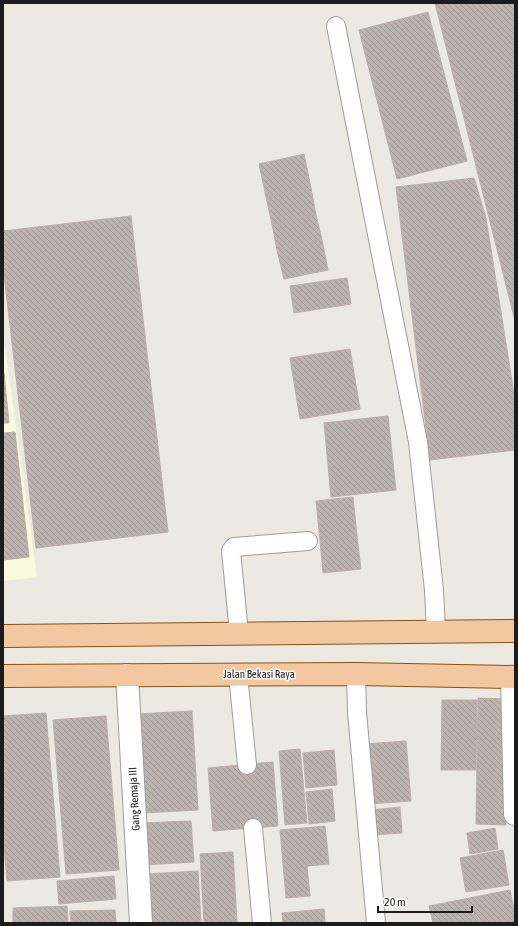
<svg xmlns="http://www.w3.org/2000/svg" width="518" height="926" viewBox="0 0 518 926" font-family="'Asap Condensed',sans-serif">
  <style>
    .education { fill: #fcf9dc }
    .building { fill: url(#building-back-hatch); stroke: #bcaea6 }
    .lines { fill: none; stroke-linecap: round; stroke-linejoin: round }
    .service-casing { stroke: #9d9d9d; stroke-width: 20 }
    .minor-casing { stroke: #9d9d9d; stroke-width: 24 }
    .primary-casing { stroke: #86530d; stroke-width: 24 }
    .service { stroke: #fff; stroke-width: 18 }
    .minor { stroke: #fff; stroke-width: 22 }
    .primary { stroke: #f3c8a1; stroke-width: 22 }
    .labels { text-anchor: middle; stroke-width: 3; stroke-linejoin: round; paint-order: stroke }
    .street-label { font-size: 11px; fill: #1c1c1c; stroke: #fff }
  </style>
  <defs>
    <pattern id="building-back-hatch" width="6" height="6" patternUnits="userSpaceOnUse"><rect width="6" height="6" fill="#bcb3af"/><path d="M-1 5l2 2M0 0l6 6M5-1l2 2" fill="none" stroke="#a19996"/></pattern>
  </defs>
  <rect width="100%" height="100%" fill="#ece8e2"/>
  <!-- education -->
  <polygon class="education" points="3,333 37,577 3,581"/>
  <!-- building -->
  <g class="building">
    <polygon points="435,3 515,3 515,321"/>
    <polygon points="428,12 467,161 397,179 359,30"/>
    <polygon points="304,154 311,188 266,197 259,164"/>
    <polygon points="474,178 486,218 515,400 515,450 430,460 396,187"/>
    <polygon points="311,188 316,215 272,224 266,197"/>
    <polygon points="316,215 322,240 277,250 272,224"/>
    <polygon points="131,216 168,532 36,548 3,266 3,231"/>
    <polygon points="322,240 328,270 284,279 277,250"/>
    <polygon points="347,278 351,304 294,313 290,286"/>
    <polygon points="350,349 360,409 300,419 290,358"/>
    <polygon points="3,373 4,373 9,423 3,423"/>
    <polygon points="388,416 396,490 331,497 324,423"/>
    <polygon points="15,432 29,557 3,560 3,433"/>
    <polygon points="353,497 357,536 320,540 316,501"/>
    <polygon points="357,536 361,569 323,573 320,540"/>
    <polygon points="478,698 507,699 506,825 476,824"/>
    <polygon points="442,700 477,700 476,770 441,770"/>
    <polygon points="192,711 198,810 143,813 137,714"/>
    <polygon points="46,713 60,877 7,881 3,834 3,716"/>
    <polygon points="106,716 119,870 66,874 53,720"/>
    <polygon points="406,741 411,801 370,804 365,744"/>
    <polygon points="300,749 307,823 285,825 279,751"/>
    <polygon points="334,750 337,785 306,788 303,753"/>
    <polygon points="273,762 278,826 213,831 208,768"/>
    <polygon points="332,789 335,821 309,824 306,792"/>
    <polygon points="400,807 402,833 373,835 371,810"/>
    <polygon points="191,821 194,862 144,865 141,823"/>
    <polygon points="325,826 329,864 307,866 310,896 286,898 280,830"/>
    <polygon points="495,828 498,849 470,854 467,833"/>
    <polygon points="503,850 509,885 466,892 460,858"/>
    <polygon points="233,852 237,923 204,923 200,854"/>
    <polygon points="198,871 201,923 150,923 147,874"/>
    <polygon points="114,876 116,899 59,904 57,881"/>
    <polygon points="510,890 515,914 515,923 433,923 429,906"/>
    <polygon points="67,906 68,923 13,923 13,908"/>
    <polygon points="324,909 325,923 283,923 282,913"/>
    <polygon points="115,910 116,923 71,923 70,911"/>
  </g>
  <g class="lines">
    <defs>
      <g id="service">
        <polyline points="336,26 418,442 434,590 436,632"/>
        <polyline points="239,633 231,551 234,547 308,541"/>
        <polyline points="238,674 247,765"/>
        <polyline points="356,674 357,712 376,923"/>
        <polyline points="253,828 262,923"/>
      </g>
      <g id="minor">
        <polyline points="127,675 141,923"/>
        <polyline points="512,677 515,814"/>
      </g>
      <g id="primary">
        <polyline points="3,636 515,631"/>
        <polyline points="3,676 356,674 515,677"/>
      </g>
    </defs>
    <!-- service casing -->
    <use href="#service" class="service-casing"/>
    <!-- minor casing -->
    <use href="#minor" class="minor-casing"/>
    <!-- primary casing -->
    <use href="#primary" class="primary-casing"/>
    <!-- service -->
    <use href="#service" class="service"/>
    <!-- minor -->
    <use href="#minor" class="minor"/>
    <!-- primary -->
    <use href="#primary" class="primary"/>
  </g>
  <g class="labels">
    <!-- street labels -->
    <g class="street-label">
      <text x="259" y="678">Jalan Bekasi Raya</text>
      <text transform="translate(134 799) rotate(-93)" y="4">Gang Remaja III</text>
    </g>
  </g>
  <!-- border -->
  <rect width="518" height="926" fill="none" stroke="#1c1c1c" stroke-width="8"/>
  <!-- scale -->
  <path d="M378 906v6h94v-6" fill="none" stroke="#1c1c1c" stroke-width="2"/>
  <text x="384" y="906" font-size="12" fill="#1c1c1c" stroke="#ffffff" stroke-width="3" paint-order="stroke">20 m</text>
</svg>
